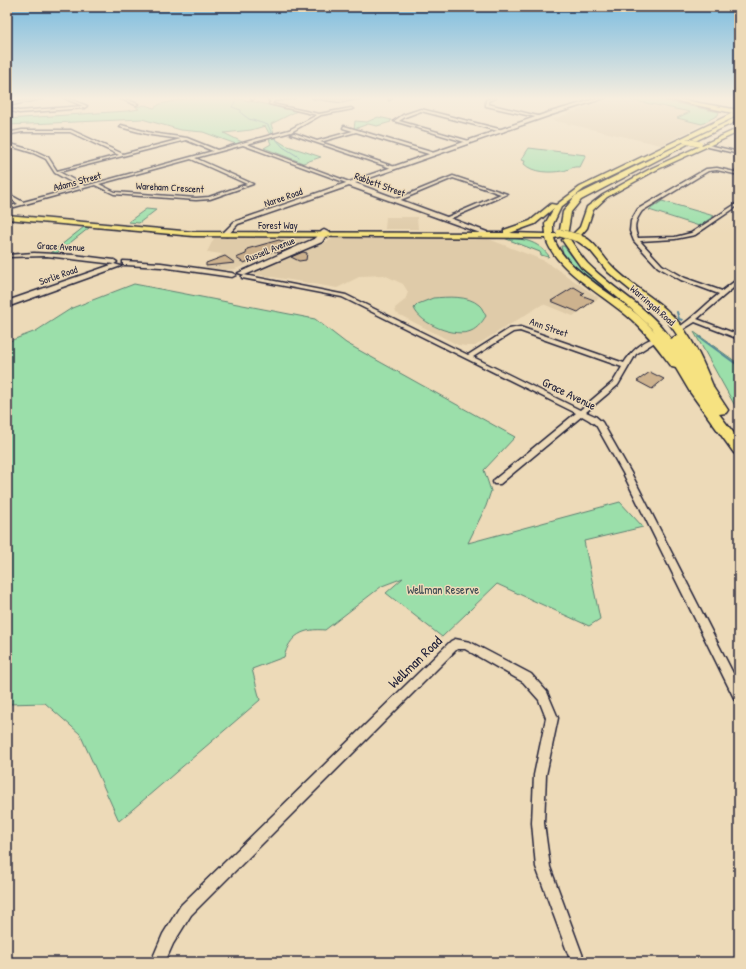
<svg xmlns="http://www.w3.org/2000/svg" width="746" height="969" viewBox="0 0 746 969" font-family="'Patrick Hand',sans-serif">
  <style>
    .built { fill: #dfcba9 }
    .green { fill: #9bdfaa; stroke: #5e8072 }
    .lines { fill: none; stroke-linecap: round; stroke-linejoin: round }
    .stream-far1 { stroke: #568696; stroke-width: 1 }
    .stream { stroke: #568696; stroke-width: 2 }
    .building { fill: #cdb28e; stroke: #22223b }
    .street-casing { stroke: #22223b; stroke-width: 3 }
    .secondary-casing { stroke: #22223b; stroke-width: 3 }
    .primary-casing { stroke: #22223b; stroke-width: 3 }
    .highway-casing { stroke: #22223b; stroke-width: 3 }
    .street { fill: #eddab8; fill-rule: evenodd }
    .secondary { fill: #eddab8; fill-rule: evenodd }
    .primary { fill: #f6e281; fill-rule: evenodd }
    .highway { fill: #f6e281; fill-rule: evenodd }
    .primary-bridge-far1-casing { stroke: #22223b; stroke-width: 6; stroke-linecap: butt }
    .primary-bridge-casing { stroke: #22223b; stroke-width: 8; stroke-linecap: butt }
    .primary-bridge-far1 { stroke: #f6e281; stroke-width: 5.5 }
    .primary-bridge { stroke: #f6e281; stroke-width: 7 }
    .labels { text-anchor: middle; stroke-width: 3; stroke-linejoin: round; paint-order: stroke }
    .far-street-label { font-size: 10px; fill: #22223b; stroke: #eddab8 }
    .street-label { font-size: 12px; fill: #22223b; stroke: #eddab8 }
    .park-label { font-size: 12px; fill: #3a4851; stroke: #eddab8 }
    .near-street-label { font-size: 14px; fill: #22223b; stroke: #eddab8 }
  </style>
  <rect width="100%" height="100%" fill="#eddab8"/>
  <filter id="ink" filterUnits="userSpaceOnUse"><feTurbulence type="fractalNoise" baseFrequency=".025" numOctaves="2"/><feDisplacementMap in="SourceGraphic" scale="8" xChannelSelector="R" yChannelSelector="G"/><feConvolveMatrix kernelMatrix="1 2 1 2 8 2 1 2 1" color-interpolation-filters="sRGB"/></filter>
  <g filter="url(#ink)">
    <!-- built -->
    <g class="built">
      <polygon points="611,98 621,98 715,117 707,122 661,145 551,120"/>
      <polygon points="386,217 417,217 418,229 385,229"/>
      <polygon points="214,238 300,238 306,240 304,242 235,269 225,270 206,268 222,254 207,252"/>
      <polygon points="420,238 486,238 545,261 599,298 573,316 543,304 475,346 467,346 458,345 396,313 395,308 405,300 408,292 403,284 384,275 361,276 337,288 255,274 253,271 333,239"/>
    </g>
    <!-- green -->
    <g class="green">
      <polygon points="189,98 236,98 297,111 271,124 274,134 270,135 265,126 251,130 224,133 242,142 236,144 203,132 181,130 142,119 7,125 7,119 127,111 139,109 136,107 145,105 154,108 160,104"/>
      <polygon points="621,98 652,98 719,112 718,115 702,124 677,118 690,112"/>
      <polygon points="378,117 392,120 390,121 391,122 377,126 368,124 354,129 355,121 367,122"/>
      <polygon points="274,138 285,145 321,157 303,163 264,148 271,144 269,139"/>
      <path d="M529,148L586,155L580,167C571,166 570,170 562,171C550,173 533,173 524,164L525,161L521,160Z"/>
      <polygon points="662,201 714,216 699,226 649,210"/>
      <polygon points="146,209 156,210 139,223 128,222"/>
      <polygon points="84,227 89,228 57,253 51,253"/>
      <path d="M504,238C522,238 538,241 549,256L548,257L541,255L540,252Z"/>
      <path d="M561,246H564L580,267L622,302L619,303C607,293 562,262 561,246Z"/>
      <path d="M134,284L315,319L346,343L515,437L484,470L491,491L486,506L468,543L620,502L643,527L584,541L600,619L589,626L497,584L442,637L386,593L403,578L382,586L325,630C303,628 290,635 284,657L252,669L260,700L119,821L80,734L45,703L7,704V342L36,331L72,308Z"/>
      <path d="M433,298C447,297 468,295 479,305C482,307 484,313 486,316C482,322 478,328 471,331C455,338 420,324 414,308L418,304Z"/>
      <polygon points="694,332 739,364 739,413"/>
    </g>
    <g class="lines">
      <!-- stream-far1 -->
      <g class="stream-far1">
        <polyline points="237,98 232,107 241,110 241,113 249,119 268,125 272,134"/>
        <polyline points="274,137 283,147 299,157"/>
      </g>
      <!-- stream -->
      <g class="stream">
        <polyline points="677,312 679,319 682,320"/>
        <polyline points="699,337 739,366"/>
      </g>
    </g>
    <!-- building -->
    <g class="building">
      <polygon points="279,240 293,247 279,253 273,251 244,263 236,258 246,254 247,249"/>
      <polygon points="303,252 307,253 306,260 299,261 291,257"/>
      <polygon points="225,256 235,263 206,266 206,263"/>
      <polygon points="574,287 584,293 581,295 594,300 578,312 551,301"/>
      <polygon points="650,372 664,379 652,389 637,381"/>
    </g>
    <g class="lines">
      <defs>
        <g id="street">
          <polygon points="40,98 45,98 7,106 7,104"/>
          <polygon points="64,98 67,98 87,106 84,108 19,113 7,110 7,108 19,111 83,106"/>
          <polygon points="119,98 122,98 138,104 136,105"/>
          <polygon points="251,98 254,98 252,100"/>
          <path d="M284,98H294L274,101L272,104L319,114L351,108L353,109L321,115L291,132L247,144L352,183V185L243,145L195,158L253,184L210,199L196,200L114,194L95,185L7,209V207L18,204L7,196V193L23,202L80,187L55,173L46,159L33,153L7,145V143L35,151L48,157L57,171L119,155L70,132H22L7,135V133L22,130H71L123,154L181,139L151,135L120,127L121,125L151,133L187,138L217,150L289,130L317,115L269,104L271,101H269V99ZM186,140L213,151L85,186L59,172ZM191,159L247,184L209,197L196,198L115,192L99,184Z"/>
          <polygon points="313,98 341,100 362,98 341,102"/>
          <polygon points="388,98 391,98 391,99 389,100"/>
          <polygon points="493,98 496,98 488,101 488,104 542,117 540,118 486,106 486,100"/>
          <polygon points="421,109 503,130 504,131 502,132 421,111 405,117 399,121 469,141 468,143 394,121 403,115"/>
          <polygon points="344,126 434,153 435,154 432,155 356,132 320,142 395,167 394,169 291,134 294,133 317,141 353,131 343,128"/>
          <polygon points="704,144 739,152 739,154 704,146"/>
          <path d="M717,168L739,173V175L717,170L708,171L642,211C635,221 633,227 638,238L675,237L691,233L739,202V205L695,235L675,239L640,241L662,265L685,278L722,291L739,278V283L697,319L739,335V339L695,322L682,330H678V328C693,318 705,305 719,294L681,280L658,267L634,241L630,231L631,221L638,209L706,169Z"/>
          <polygon points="453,176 507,194 447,220 445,219 445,218 501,194 453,178 398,201 394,200"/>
          <polygon points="34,253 74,255 114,260 117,262 114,264 47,256 7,257 7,255"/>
          <path d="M244,275L346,295L468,355L509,329L520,327L624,363C630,353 646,337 658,338V340L636,354L618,385L586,412L595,416L602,422L631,473L739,685V701L735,700L623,473L596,425L589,420L582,416L500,484H494L493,482L494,480L576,413L342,297L242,278V276ZM520,331L622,367L613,382L580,410L473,357L513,332Z"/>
          <polygon points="455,639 470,642 531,674 547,692 558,718 546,775 544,823 550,867 585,962 571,962 536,867 532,823 534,775 546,718 539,700 523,682 465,649 457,649 191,915 173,944 165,962 151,962 163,934 181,905 451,641"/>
        </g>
        <g id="secondary">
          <polygon points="599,98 605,98 551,115 355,183 487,232 487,234 483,234 349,186 238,224 227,236 221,235 234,222 547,113"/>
          <polygon points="324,230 328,232 322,242 245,275 238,273 316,238 322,231"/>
          <polygon points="123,261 161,263 232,273 236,275 232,277 161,267 126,265 123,265"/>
          <polygon points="114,264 121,266 7,307 7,301"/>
        </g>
        <g id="primary">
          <path d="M663,98H671L739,110V115L584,189L561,207L553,224V234H560L564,236L554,238C561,267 617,296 639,316C655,330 669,347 681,365L676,368L672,367C660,351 648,334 632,320C610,299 553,269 546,238L193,236L7,219V215L193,232L504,233V230L530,221L551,204L556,205L580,187L733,113ZM554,208L545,224L546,234L510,233L535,224Z"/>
          <polygon points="739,128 739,132 656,170 607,197 593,210 587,228 581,235 574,233 580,227 587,207 603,195 652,168"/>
          <path d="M576,236C590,233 602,256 610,264C631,287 661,300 680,324C695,343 704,364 713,386L712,388H704L703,386L684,345L667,320L608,272L590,250L576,240Z"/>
        </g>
        <g id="highway">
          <polygon points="739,116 739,120 695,141 690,140"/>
          <polygon points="683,143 688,144 581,200 571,212 568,230 567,232 561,232 560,230 563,212 575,196"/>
          <path d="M566,237L569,238C575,247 580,255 587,263C614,291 648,306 671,339L676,336L680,337L728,410L726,413L719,414L739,440V455L734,453L690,392L652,328L629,307L581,267L562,240Z"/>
        </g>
      </defs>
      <!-- street casing -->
      <use href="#street" class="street-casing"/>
      <!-- secondary casing -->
      <use href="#secondary" class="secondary-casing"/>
      <!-- primary casing -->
      <use href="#primary" class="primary-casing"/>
      <!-- highway casing -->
      <use href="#highway" class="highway-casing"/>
      <!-- street -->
      <use href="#street" class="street"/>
      <!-- secondary -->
      <use href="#secondary" class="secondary"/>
      <!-- primary -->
      <use href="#primary" class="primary"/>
      <!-- highway -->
      <use href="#highway" class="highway"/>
      <defs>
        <polyline id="primary-bridge-far1" points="686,141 699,144"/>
        <polyline id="primary-bridge" points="560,233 579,238"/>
      </defs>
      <!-- primary-bridge-far1 casing -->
      <use href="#primary-bridge-far1" class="primary-bridge-far1-casing"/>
      <!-- primary-bridge casing -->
      <use href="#primary-bridge" class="primary-bridge-casing"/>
      <!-- primary-bridge-far1 -->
      <use href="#primary-bridge-far1" class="primary-bridge-far1"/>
      <!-- primary-bridge -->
      <use href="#primary-bridge" class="primary-bridge"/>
    </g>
  </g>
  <!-- sky -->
  <linearGradient id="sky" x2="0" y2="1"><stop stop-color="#7bbce0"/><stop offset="0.42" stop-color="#f7eedf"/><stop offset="1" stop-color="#f7eedf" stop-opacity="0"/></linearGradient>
  <rect width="746" height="234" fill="url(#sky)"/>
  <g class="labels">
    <!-- far-street labels -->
    <g class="far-street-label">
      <text transform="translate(77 181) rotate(-15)" y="4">Adams Street</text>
      <text transform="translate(380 184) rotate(20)" y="4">Rabbett Street</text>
      <text transform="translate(170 187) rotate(3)" y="4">Wareham Crescent</text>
      <text transform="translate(283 197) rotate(-19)" y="4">Naree Road</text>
      <text x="278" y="229">Forest Way</text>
      <text transform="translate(61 246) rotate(3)" y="4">Grace Avenue</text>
      <text transform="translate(270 249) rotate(-22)" y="4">Russell Avenue</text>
      <text transform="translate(58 275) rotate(-19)" y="4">Sorlie Road</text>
      <text transform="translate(653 305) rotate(41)" y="4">Warringah Road</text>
      <text transform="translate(549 327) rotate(19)" y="4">Ann Street</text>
    </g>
    <!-- street labels -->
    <g class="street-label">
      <text transform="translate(569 394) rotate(26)" y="4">Grace Avenue</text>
    </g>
    <!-- park labels -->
    <g class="park-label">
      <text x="443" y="594">Wellman Reserve</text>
    </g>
    <!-- near-street labels -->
    <g class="near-street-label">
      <text transform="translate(415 662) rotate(-44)" y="5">Wellman Road</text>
    </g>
  </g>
  <!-- margin -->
  <rect width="746" height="969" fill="none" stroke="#eddab8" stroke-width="24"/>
  <rect x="12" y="12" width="722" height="945" fill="none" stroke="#22223b" stroke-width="1.5" filter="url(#ink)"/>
</svg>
